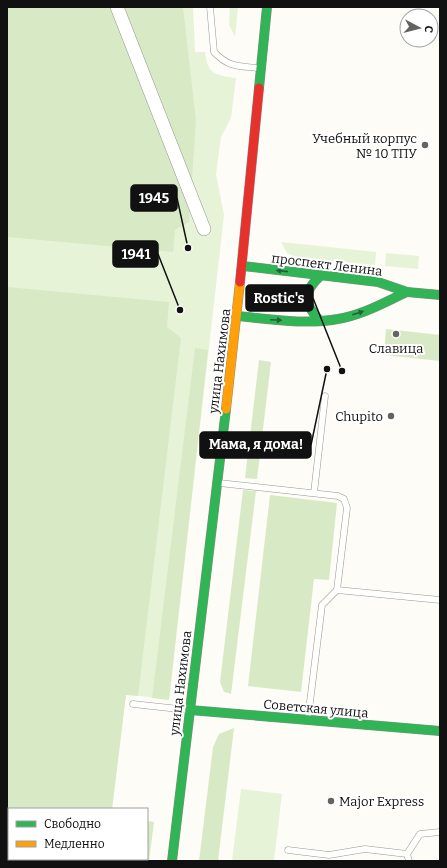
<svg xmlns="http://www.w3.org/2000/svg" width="447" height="868" viewBox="0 0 447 868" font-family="Bitter,serif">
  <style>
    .green { fill: #e7f3d7 }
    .forest { fill: #d8eac5 }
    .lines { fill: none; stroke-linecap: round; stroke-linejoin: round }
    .lane-casing { stroke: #979795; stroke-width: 7 }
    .street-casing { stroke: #979795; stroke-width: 14 }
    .fast-casing { stroke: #8e8d8b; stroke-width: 10 }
    .slow-casing { stroke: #8e8d8b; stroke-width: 10 }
    .jam-casing { stroke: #8e8d8b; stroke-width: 10 }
    .lane { stroke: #fffffe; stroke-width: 6 }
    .street { stroke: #fffffe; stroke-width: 13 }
    .fast { stroke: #30b455; stroke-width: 9 }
    .slow { stroke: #ff9f0a; stroke-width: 9 }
    .jam { stroke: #e5322d; stroke-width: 9 }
    .oneway { fill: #206233 }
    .poi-dot { fill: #646362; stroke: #fff; stroke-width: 1.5 }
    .labels { text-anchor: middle; stroke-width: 4; stroke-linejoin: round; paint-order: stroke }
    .poi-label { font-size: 13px; fill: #111; stroke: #fff; text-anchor: end }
    .street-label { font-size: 13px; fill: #111; stroke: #fff }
    .leader { fill: none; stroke: #111; stroke-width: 1.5 }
    .callout-dot { fill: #111; stroke: #fff; stroke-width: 1.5 }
    .callout { fill: #111; stroke: #111; stroke-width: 1.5 }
    .callout-label { font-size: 14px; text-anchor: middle; font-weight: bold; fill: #fff }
  </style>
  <rect width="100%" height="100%" fill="#fdfcf7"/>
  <!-- green -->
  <g class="green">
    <path d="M7,7H193L195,52H205C208,75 215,75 236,78L231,118L221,137L216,174L224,215L169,700L126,694L112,809H9V859H105V861H7Z"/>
    <polygon points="230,7 238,7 235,37 229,25"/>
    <polygon points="281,242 376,252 375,265 296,257 287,253"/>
    <polygon points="386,253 419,256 418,269 385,266"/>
    <polygon points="241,789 282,794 274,861 232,861"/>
  </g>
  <!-- forest -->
  <g class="forest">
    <polygon points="7,7 183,7 196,121 189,222 175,230 173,252 7,237"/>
    <polygon points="7,287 169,302 167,327 181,338 138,696 126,695 112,809 9,809 9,859 105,859 105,861 7,861"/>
    <polygon points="386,329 440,335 440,361 384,355"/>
    <polygon points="195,348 208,350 169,700 152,698"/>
    <polygon points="259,360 271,362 257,479 245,478"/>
    <polygon points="243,490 256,491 231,694 224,692 220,682"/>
    <polygon points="270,495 337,503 329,580 314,579 301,692 248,686"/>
    <polygon points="234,728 218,861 199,861 213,747 219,734"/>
    <polygon points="147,821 154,822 149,861 116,861 117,859 147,859"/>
  </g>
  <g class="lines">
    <defs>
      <g id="lane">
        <path d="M210,7L214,52C228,67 238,66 258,68"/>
        <polyline points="219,483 338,496 344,499 347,508 337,590"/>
        <polyline points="314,493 325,396"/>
        <polyline points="133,704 188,710"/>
        <polyline points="308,718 322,605 337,590 440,600"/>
        <polyline points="288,850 329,855 365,849 407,854 409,861"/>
        <polyline points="407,854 420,834 440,832"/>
      </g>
      <polyline id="street" points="117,7 204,229"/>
      <g id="fast">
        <polyline points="259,88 267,7"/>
        <polyline points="243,266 378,282 407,292 440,295"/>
        <path d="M237,316C270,319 305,325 338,319C363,315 385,302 407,292"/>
        <path d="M320,321C303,302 302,293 321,275"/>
        <polyline points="190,710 440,731"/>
        <polyline points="172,861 226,409"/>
      </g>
      <polyline id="slow" points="226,409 240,282"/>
      <polyline id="jam" points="240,282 259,88"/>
    </defs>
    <!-- lane casing -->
    <use href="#lane" class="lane-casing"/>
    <!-- street casing -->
    <use href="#street" class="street-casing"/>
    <!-- fast casing -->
    <use href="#fast" class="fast-casing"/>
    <!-- slow casing -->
    <use href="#slow" class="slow-casing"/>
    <!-- jam casing -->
    <use href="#jam" class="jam-casing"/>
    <!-- lane -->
    <use href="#lane" class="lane"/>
    <!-- street -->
    <use href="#street" class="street"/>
    <!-- fast -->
    <use href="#fast" class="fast"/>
    <!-- slow -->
    <use href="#slow" class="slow"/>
    <!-- jam -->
    <use href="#jam" class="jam"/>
  </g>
  <!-- one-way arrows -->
  <defs><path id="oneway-solid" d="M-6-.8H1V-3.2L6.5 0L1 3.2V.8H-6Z"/></defs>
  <g class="oneway">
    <use href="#oneway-solid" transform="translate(282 271) rotate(-174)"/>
    <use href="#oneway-solid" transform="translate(358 313) rotate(-17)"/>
    <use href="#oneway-solid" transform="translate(276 320) rotate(3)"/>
  </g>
  <!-- markers -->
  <g class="poi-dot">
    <circle cx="425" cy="145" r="4"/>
    <circle cx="396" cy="334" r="4"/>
    <circle cx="391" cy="416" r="4"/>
    <circle cx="331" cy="801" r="4"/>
  </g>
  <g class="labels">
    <!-- poi labels -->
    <g class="poi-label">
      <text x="417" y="143">Учебный корпус<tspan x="417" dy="15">№ 10 ТПУ</tspan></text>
      <text x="396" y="353" text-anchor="middle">Славица</text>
      <text x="383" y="421">Chupito</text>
      <text x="339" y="806" text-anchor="start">Major Express</text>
    </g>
    <!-- street labels -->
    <g class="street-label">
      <text transform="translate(327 264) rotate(7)" y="5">проспект Ленина</text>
      <text transform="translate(219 361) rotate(-83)" y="5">улица Нахимова</text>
      <text transform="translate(180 683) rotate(-83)" y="5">улица Нахимова</text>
      <text transform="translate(316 708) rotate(5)" y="5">Советская улица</text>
    </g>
  </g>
  <!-- callouts -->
  <path class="leader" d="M188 248L177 198M180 310L158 254M342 371L313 298M327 369L311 445"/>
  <g class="callout-dot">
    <circle cx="188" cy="248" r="4"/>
    <circle cx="180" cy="310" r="4"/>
    <circle cx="342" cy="371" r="4"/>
    <circle cx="327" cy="369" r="4"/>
  </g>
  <g class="callout">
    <rect x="131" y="185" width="46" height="26" rx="4"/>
    <rect x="113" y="241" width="45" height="26" rx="4"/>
    <rect x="246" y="285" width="67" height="26" rx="4"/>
    <rect x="200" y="432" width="111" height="26" rx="4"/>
  </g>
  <g class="callout-label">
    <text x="154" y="203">1945</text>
    <text x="136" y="259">1941</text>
    <text x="279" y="303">Rostic's</text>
    <text x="256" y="449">Мама, я дома!</text>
  </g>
  <!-- border -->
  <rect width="447" height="868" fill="none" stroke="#111111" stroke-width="16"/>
  <!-- legend -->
  <rect x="8" y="808" width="140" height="52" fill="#ffffff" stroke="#a0a0a0"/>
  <rect x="16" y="821" width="20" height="6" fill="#30b455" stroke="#a0a0a0"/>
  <text x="44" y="828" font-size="12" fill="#111111">Свободно</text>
  <rect x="16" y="841" width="20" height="6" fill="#ff9f0a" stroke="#a0a0a0"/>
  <text x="44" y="848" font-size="12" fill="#111111">Медленно</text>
  <!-- north arrow -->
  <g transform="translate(419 28) rotate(97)"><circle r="19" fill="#ffffff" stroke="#a0a0a0"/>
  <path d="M0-3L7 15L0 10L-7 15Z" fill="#646362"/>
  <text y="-6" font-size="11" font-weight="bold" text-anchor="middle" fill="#111111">С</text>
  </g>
</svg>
